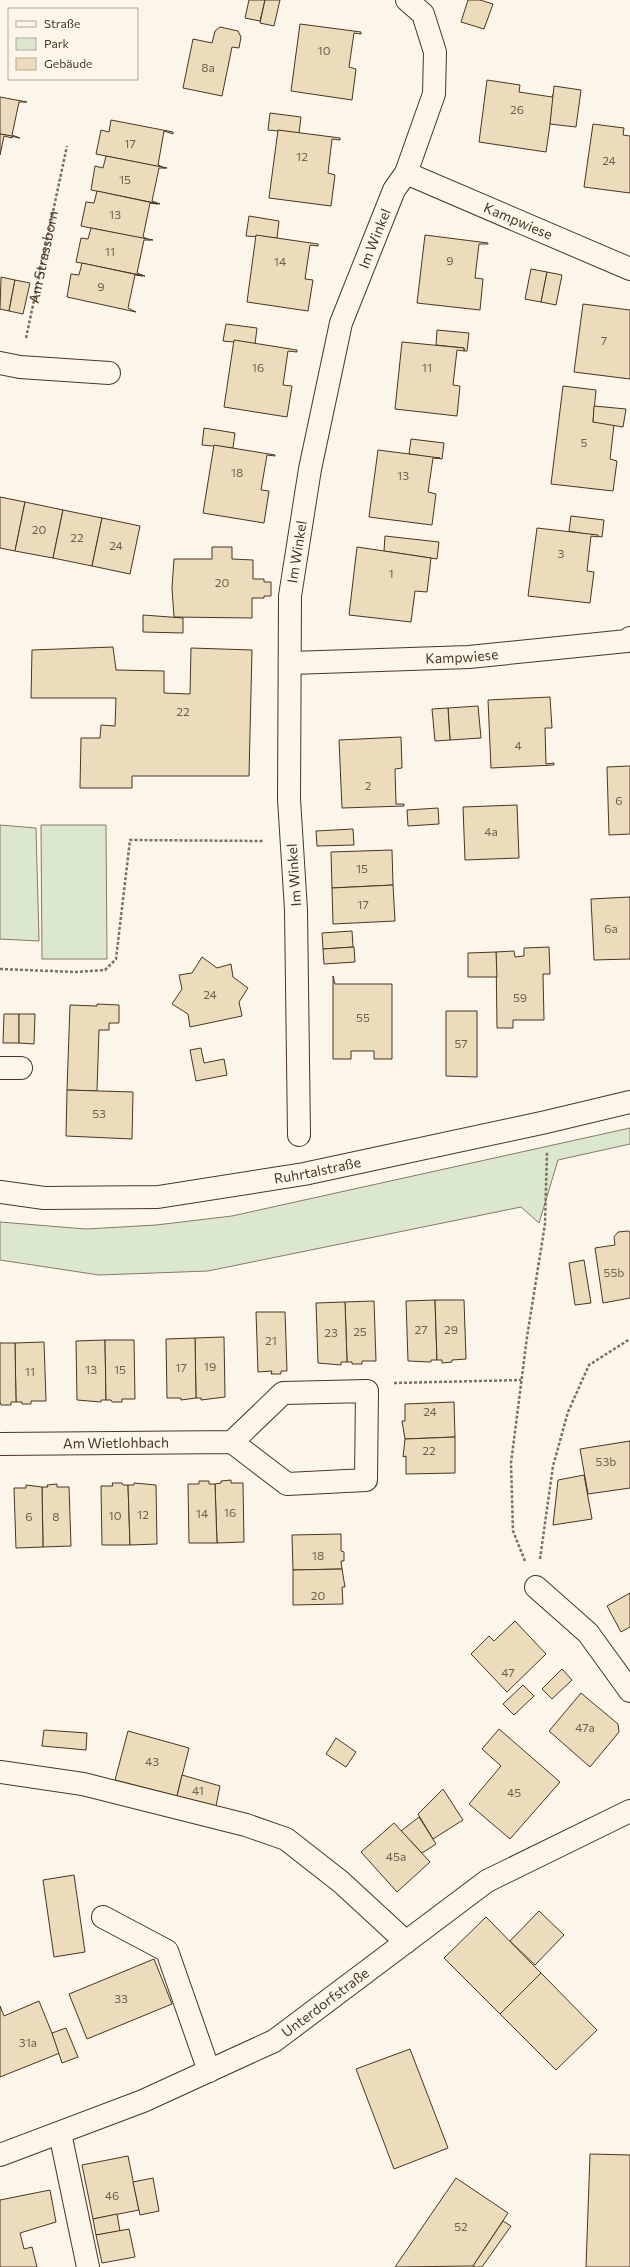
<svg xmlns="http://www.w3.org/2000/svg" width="630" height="2267" viewBox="0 0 630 2267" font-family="Commissioner,sans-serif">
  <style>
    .green { fill: #dce7d0; stroke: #887966 }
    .building { fill: #ecdcbc; stroke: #4a3520 }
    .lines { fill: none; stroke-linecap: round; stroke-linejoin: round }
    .minor-casing { stroke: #4a3520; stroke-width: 24 }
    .major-casing { stroke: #4a3520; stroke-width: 24 }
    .path { stroke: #7f6f5c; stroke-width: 2.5; stroke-dasharray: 3 2; stroke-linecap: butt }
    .minor { stroke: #fbf6e9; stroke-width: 22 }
    .major { stroke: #fbf6e9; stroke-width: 22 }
    .labels { text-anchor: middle; stroke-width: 3; stroke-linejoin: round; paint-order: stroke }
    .number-label { font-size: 12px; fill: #725f47 }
    .street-label { font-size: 14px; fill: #4a3520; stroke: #fbf6e9 }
  </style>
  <rect width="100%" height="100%" fill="#fbf6e9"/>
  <!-- green -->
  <g class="green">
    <polygon points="0,825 36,828 39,941 0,939"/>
    <polygon points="41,825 106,825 107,959 42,959"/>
    <polygon points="630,1128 630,1144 558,1160 539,1223 521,1207 208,1271 99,1275 0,1260 0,1222 86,1229 156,1225 232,1216"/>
  </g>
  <!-- building -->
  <g class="building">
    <polygon points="249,0 265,0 260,21 245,18"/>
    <polygon points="265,0 280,0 274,26 260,23"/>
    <polygon points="468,0 480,0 493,4 484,29 461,22"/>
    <polygon points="300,24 361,32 361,34 354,33 349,67 356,69 352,100 291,91"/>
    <polygon points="220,27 238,31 241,37 239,48 232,47 222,96 183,88 193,39 212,43 215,31"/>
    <polygon points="487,80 520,85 519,92 552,97 555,90 546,152 479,142"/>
    <polygon points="554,86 581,90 576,127 550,124"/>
    <polygon points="0,97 27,102 19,102 12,135 20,138 0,134"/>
    <polygon points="270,113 301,117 299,133 268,130"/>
    <polygon points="111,120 173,132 173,134 164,131 158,165 165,168 96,154 101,130 109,132"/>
    <polygon points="593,124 624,128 623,135 630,136 630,193 584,187"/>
    <polygon points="278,130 340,138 340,140 332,139 328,173 335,175 331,206 269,198"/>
    <polygon points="0,134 12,136 12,138 4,136 0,155"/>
    <polygon points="106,156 167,168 159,168 152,201 160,204 91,190 95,166 103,168"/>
    <polygon points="97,191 158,204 150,203 143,237 150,240 81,226 86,202 94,203"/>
    <polygon points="249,216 279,221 277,238 246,236"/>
    <polygon points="91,228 153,240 144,240 137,273 145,276 76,262 81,238 88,239"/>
    <polygon points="256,235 318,244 318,246 310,245 305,279 313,280 308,311 247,302"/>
    <polygon points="425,235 488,243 488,244 479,244 475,278 483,279 480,310 417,303"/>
    <polygon points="82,263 143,276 135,275 128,308 136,312 67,297 71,274 79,275"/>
    <polygon points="531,269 547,272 541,302 525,299"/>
    <polygon points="547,272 562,275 556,305 541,302"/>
    <polygon points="1,277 15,280 9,311 0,309"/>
    <polygon points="15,280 30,283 23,314 9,311"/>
    <polygon points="583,304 630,310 630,379 574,372"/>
    <polygon points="226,324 257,328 255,344 223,341"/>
    <polygon points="437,330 469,333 467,351 464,351 464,348 436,345"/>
    <polygon points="234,340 297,350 297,352 288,351 283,385 292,386 287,417 224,407"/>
    <polygon points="402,342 464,348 464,351 457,350 453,385 460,386 457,416 395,409"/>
    <polygon points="563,386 596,390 593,422 621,425 614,425 610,459 617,461 613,491 551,484"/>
    <polygon points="594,406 626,409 623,427 593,422"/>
    <polygon points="204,428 235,433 233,448 202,445"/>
    <polygon points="411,439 444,443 442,459 409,454"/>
    <polygon points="214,445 275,455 275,456 267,455 261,490 269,491 264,523 203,513"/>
    <polygon points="378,450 440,458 433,458 428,492 436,494 432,525 369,517"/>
    <polygon points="0,497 25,502 15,551 0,548"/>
    <polygon points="25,502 63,510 53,558 15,551"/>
    <polygon points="63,510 102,518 92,566 53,558"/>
    <polygon points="571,516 604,520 602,537 569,531"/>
    <polygon points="102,518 140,526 130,574 92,566"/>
    <polygon points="537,528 598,535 598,537 591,536 587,571 594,572 590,603 528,596"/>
    <polygon points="385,536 439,542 437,559 384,551"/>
    <polygon points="212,547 232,547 232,559 253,560 253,579 264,579 264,582 271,582 271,596 264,596 264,598 252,598 252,618 174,617 172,588 174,559 212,559"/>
    <polygon points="357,547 431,558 427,592 415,591 411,622 349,615"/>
    <polygon points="143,615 183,618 183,633 143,632"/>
    <polygon points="113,647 116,670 164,671 164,693 190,694 191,648 252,650 249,776 132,776 132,788 80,788 81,738 100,738 101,725 115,726 116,698 31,698 32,650"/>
    <polygon points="550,697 552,728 545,728 546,764 554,763 554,765 491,768 488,700"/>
    <polygon points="478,706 481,738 450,740 448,708"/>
    <polygon points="448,708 450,740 435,741 432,709"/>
    <polygon points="401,737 402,768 395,769 396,804 404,804 404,806 342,808 339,740"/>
    <polygon points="630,766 630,834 609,835 607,767"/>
    <polygon points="517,805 519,858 465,860 463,807"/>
    <polygon points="438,808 439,824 408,826 407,810"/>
    <polygon points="353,829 354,845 317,846 316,831"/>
    <polygon points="392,850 393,885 332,888 331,852"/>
    <polygon points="393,885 395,921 333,924 332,888"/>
    <polygon points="630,897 630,959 594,960 591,899"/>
    <polygon points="352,931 353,947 323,949 322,933"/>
    <polygon points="354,947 355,962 324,964 323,949"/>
    <polygon points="549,947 550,974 543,974 544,1020 513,1020 513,1028 497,1028 496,952 514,951 515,957 524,956 524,948"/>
    <polygon points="496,952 497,977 468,977 468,953"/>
    <polygon points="202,957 217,968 231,964 233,977 248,988 239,1002 242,1016 190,1027 188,1014 172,1004 182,989 179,975 192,973"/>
    <polygon points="333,976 335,984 392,984 392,1059 374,1059 374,1051 351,1051 351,1059 333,1059"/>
    <polygon points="97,1004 119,1005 119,1023 109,1023 109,1030 99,1030 97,1091 67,1090 70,1005 97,1006"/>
    <polygon points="446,1011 477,1011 477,1077 446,1076"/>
    <polygon points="4,1014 19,1014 19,1043 3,1043"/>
    <polygon points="19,1014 35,1014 34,1044 19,1043"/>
    <polygon points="201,1048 204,1063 224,1059 227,1075 196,1081 190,1050"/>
    <polygon points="67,1090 133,1092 132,1139 66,1136"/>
    <polygon points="628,1231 630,1232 630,1298 603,1303 595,1248 615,1245 614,1237 618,1232"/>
    <polygon points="584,1260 591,1303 575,1305 569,1263"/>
    <polygon points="435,1300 437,1360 431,1360 431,1362 408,1361 406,1301"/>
    <polygon points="435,1300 464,1300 466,1359 452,1360 452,1362 442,1363 442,1360 437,1360"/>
    <polygon points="374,1301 376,1361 362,1361 362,1364 352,1364 352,1362 347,1362 345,1302"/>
    <polygon points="345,1302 347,1362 341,1362 341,1365 318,1363 316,1303"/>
    <polygon points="256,1312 285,1312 287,1371 281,1371 281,1374 271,1374 272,1371 258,1372"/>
    <polygon points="224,1337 225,1397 201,1400 201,1398 196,1398 195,1338"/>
    <polygon points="195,1338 196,1398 181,1400 181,1398 167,1398 166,1339"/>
    <polygon points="105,1340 106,1400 101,1400 101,1402 77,1400 76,1341"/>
    <polygon points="105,1340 134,1340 135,1399 122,1399 122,1402 112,1402 111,1400 106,1400"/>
    <polygon points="44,1342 46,1401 31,1401 31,1404 22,1404 22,1402 16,1402 15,1343"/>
    <polygon points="0,1343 15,1343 16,1402 11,1402 11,1405 1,1405 0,1402"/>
    <polygon points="454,1402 455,1437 405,1439 402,1421 405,1421 405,1404"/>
    <polygon points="455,1437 455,1473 406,1474 406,1456 403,1457 405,1439"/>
    <polygon points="630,1441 630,1488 588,1494 580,1449"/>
    <polygon points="584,1475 592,1519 553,1525 558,1480"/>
    <polygon points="231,1480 231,1483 243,1483 244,1542 217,1543 215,1484 221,1483 221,1481"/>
    <polygon points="199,1481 209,1481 209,1484 215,1484 217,1543 189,1543 188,1484 199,1484"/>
    <polygon points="112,1483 122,1483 123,1485 128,1485 130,1545 102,1545 101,1486 113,1486"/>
    <polygon points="134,1483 156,1485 157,1544 130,1545 128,1485 134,1485"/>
    <polygon points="57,1484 57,1487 69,1487 71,1546 43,1547 42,1487 48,1487 47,1485"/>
    <polygon points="26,1485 42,1487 43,1547 16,1548 14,1488 26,1488"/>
    <polygon points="341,1534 341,1551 344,1552 344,1561 341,1561 342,1569 293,1570 292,1535"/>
    <polygon points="342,1569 345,1587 342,1587 343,1604 293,1605 293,1570"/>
    <polygon points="630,1593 630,1627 621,1632 607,1606"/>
    <polygon points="515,1621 546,1654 507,1692 471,1654 489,1636 494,1641"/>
    <polygon points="562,1669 572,1680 552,1699 542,1689"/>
    <polygon points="523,1685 534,1696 514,1715 503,1704"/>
    <polygon points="581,1693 618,1724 619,1732 590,1767 549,1731"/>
    <polygon points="499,1729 560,1782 510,1839 469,1804 501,1766 482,1749"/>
    <polygon points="44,1730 87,1733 86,1750 42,1746"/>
    <polygon points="128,1731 189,1748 177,1796 115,1780"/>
    <polygon points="336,1738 356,1752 346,1767 326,1754"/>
    <polygon points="182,1775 220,1786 216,1806 177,1796"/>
    <polygon points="443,1789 463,1820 433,1839 418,1814"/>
    <polygon points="419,1817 436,1844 422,1853 401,1831"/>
    <polygon points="394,1823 430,1862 397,1892 361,1852"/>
    <polygon points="74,1875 85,1952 54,1957 43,1880"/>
    <polygon points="539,1911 564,1935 535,1965 510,1941"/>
    <polygon points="486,1917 541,1973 500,2014 444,1958"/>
    <polygon points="154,1959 172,2004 87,2039 69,1994"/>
    <polygon points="541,1973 597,2030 556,2070 500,2014"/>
    <polygon points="39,2001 60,2053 0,2077 0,2006 4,2016"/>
    <polygon points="66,2028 78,2057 62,2063 52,2033"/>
    <polygon points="410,2049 448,2148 394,2169 356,2069"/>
    <polygon points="590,2154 630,2155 630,2267 586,2267"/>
    <polygon points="128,2156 139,2210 93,2219 82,2165"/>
    <polygon points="153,2178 159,2211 140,2215 133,2182"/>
    <polygon points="456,2178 508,2213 473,2266 395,2267"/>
    <polygon points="50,2190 56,2222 20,2233 24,2249 32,2247 37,2267 0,2267 0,2200"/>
    <polygon points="117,2214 120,2231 96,2235 93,2219"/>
    <polygon points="503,2221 511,2226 482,2267 475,2267 473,2266"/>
    <polygon points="129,2229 135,2257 102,2263 96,2235"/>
  </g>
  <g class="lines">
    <defs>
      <g id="minor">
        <path id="s2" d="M406,173L630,269"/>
        <polyline points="0,363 20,367 109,373"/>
        <path id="s3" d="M291,663L469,657L627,641L630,638"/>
        <polyline points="0,1068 21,1068"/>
        <path id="s4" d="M299,1135L296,910L289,799L290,596L310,469L341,323L394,190L406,173L434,94L435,52L423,14L407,0"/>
        <path id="s5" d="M0,1444L232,1442L287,1484L366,1480L367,1391L283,1393L232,1442"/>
        <polyline points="536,1587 588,1633 630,1691"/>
        <polyline points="0,1772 83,1784 246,1825 286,1839 341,1882 406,1942"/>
        <polyline points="103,1917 167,1951 209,2071"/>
        <polyline points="60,2133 88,2267"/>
        <path id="s6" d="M0,2155L143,2101L274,2041L487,1881L630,1811"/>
      </g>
      <g id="major">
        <path id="s7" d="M0,1192L44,1198L158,1197L304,1174L546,1122L630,1102"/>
      </g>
    </defs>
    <!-- minor casing -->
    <use href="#minor" class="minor-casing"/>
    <!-- major casing -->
    <use href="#major" class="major-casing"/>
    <!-- path -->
    <g class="path">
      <path id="s1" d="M26,338L67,146"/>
      <polyline points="0,969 75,972 105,970 116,959 130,840 263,841"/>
      <polyline points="394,1383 521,1380"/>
      <polyline points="540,1559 553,1466 568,1412 589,1365 630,1339"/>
      <polyline points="525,1561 513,1531 511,1463 527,1337 545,1224 547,1152"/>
    </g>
    <!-- minor -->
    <use href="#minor" class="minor"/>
    <!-- major -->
    <use href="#major" class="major"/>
  </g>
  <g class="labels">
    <!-- number labels -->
    <g class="number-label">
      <text x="324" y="55">10</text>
      <text x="208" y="72">8a</text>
      <text x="517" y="114">26</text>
      <text x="130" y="148">17</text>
      <text x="302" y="161">12</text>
      <text x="609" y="165">24</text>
      <text x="125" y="184">15</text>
      <text x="115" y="219">13</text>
      <text x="110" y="256">11</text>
      <text x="450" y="265">9</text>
      <text x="280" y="266">14</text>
      <text x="101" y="291">9</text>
      <text x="604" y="345">7</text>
      <text x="258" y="372">16</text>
      <text x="427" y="372">11</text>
      <text x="584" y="447">5</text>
      <text x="237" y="477">18</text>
      <text x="403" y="480">13</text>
      <text x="39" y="534">20</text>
      <text x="77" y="542">22</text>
      <text x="116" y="550">24</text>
      <text x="561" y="558">3</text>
      <text x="391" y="578">1</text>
      <text x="222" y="587">20</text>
      <text x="183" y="716">22</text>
      <text x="518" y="750">4</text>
      <text x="368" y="790">2</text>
      <text x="619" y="805">6</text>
      <text x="491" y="836">4a</text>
      <text x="362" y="873">15</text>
      <text x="363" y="909">17</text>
      <text x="611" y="933">6a</text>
      <text x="210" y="999">24</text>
      <text x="520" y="1002">59</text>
      <text x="363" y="1022">55</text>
      <text x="461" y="1048">57</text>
      <text x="99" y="1118">53</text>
      <text x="614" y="1277">55b</text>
      <text x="421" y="1334">27</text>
      <text x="451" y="1334">29</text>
      <text x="360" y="1336">25</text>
      <text x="331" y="1337">23</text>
      <text x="271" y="1345">21</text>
      <text x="210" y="1371">19</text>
      <text x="181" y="1372">17</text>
      <text x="91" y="1374">13</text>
      <text x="120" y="1374">15</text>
      <text x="30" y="1376">11</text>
      <text x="430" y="1416">24</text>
      <text x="429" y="1455">22</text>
      <text x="606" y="1466">53b</text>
      <text x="230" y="1517">16</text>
      <text x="202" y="1518">14</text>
      <text x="143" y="1519">12</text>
      <text x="115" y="1520">10</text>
      <text x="29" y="1521">6</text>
      <text x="56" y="1521">8</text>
      <text x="318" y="1560">18</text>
      <text x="318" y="1600">20</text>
      <text x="508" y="1677">47</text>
      <text x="585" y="1732">47a</text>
      <text x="152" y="1766">43</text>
      <text x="198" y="1795">41</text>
      <text x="514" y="1797">45</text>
      <text x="396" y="1861">45a</text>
      <text x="121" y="2003">33</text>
      <text x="28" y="2047">31a</text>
      <text x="112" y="2200">46</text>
      <text x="461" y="2231">52</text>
    </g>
    <!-- street labels -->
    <g class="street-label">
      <text dy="5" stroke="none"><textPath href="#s2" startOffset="122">Kampwiese</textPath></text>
      <text dy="5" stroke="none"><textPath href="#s4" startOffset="908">Im Winkel</textPath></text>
      <text dy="5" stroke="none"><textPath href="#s1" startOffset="83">Am Strassborn</textPath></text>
      <text dy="5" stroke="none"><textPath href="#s4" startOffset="584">Im Winkel</textPath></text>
      <text dy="5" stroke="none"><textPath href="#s3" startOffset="171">Kampwiese</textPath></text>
      <text transform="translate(294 875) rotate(-94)" y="5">Im Winkel</text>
      <text dy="5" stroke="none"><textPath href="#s7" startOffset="320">Ruhrtalstraße</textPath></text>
      <text dy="5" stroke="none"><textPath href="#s5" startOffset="116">Am Wietlohbach</textPath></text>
      <text dy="5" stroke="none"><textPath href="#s6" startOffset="361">Unterdorfstraße</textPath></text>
    </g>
  </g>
  <!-- legend -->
  <rect x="8" y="8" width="130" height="72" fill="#fbf6e9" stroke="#b4a999"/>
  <rect x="16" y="21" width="20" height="6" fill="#fbf6e9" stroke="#b4a999"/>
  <text x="44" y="28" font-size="12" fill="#4a3520">Straße</text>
  <rect x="16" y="38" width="20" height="12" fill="#dce7d0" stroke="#b4a999"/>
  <text x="44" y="48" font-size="12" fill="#4a3520">Park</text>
  <rect x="16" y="58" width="20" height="12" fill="#ecdcbc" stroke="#b4a999"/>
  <text x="44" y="68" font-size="12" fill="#4a3520">Gebäude</text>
</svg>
